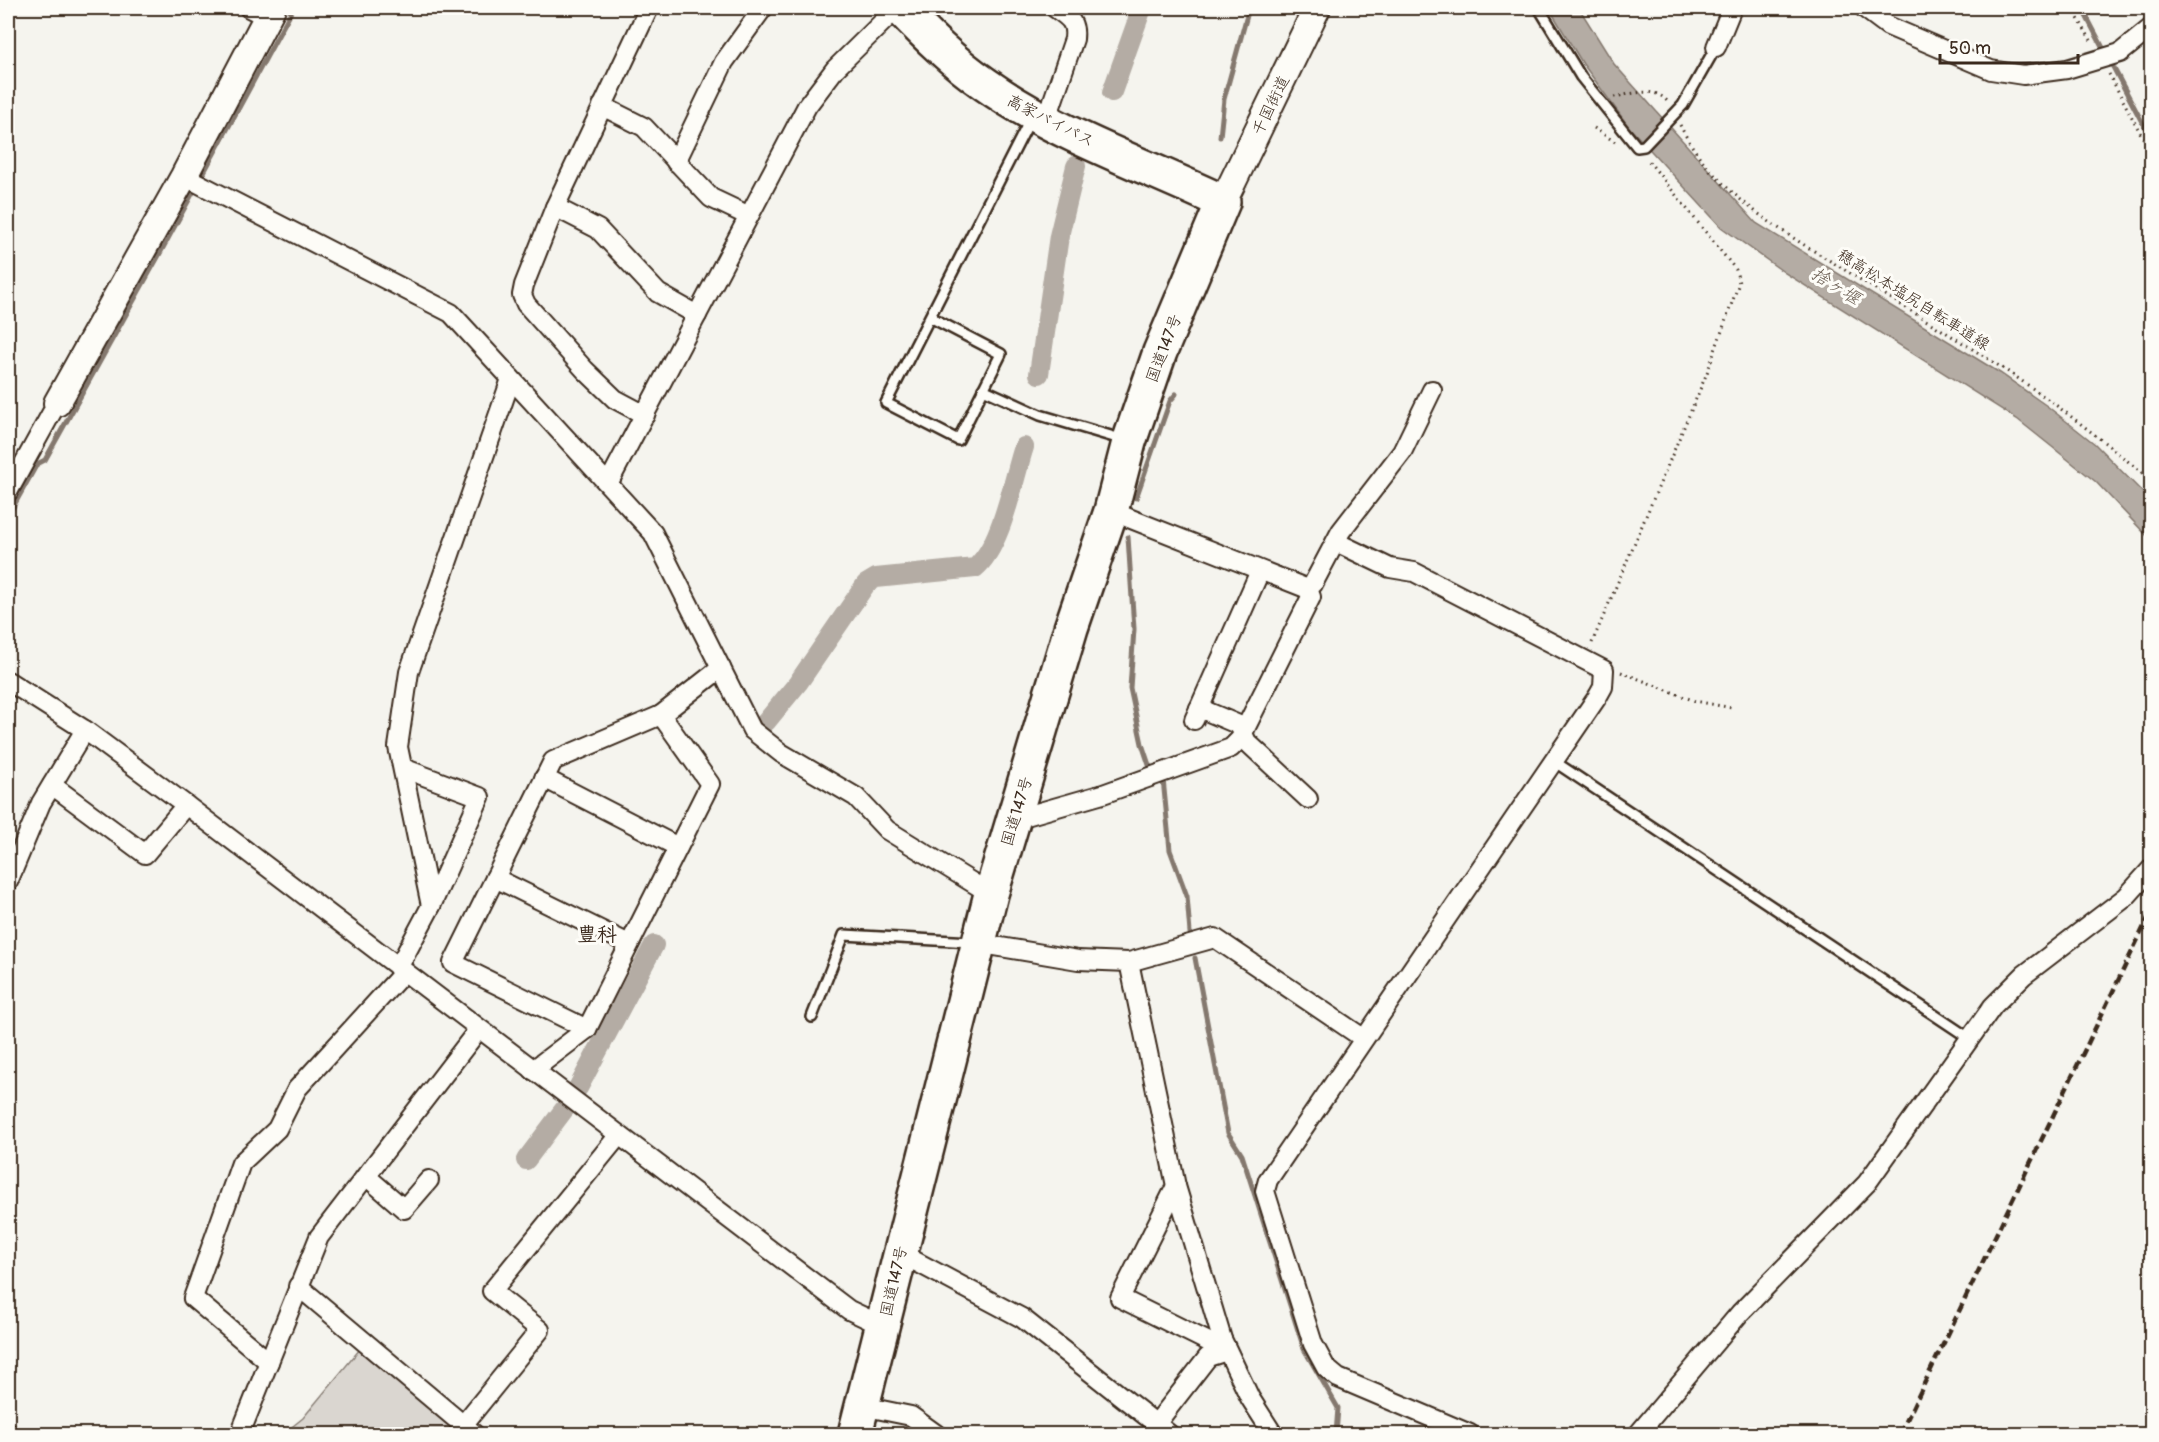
<svg xmlns="http://www.w3.org/2000/svg" width="2159" height="1442" viewBox="0 0 2159 1442" font-family="Pangolin,'Klee One',sans-serif">
  <style>
    .green { fill: #dad6d0; stroke: #8a8077; stroke-width: 1.5 }
    .water { fill: #b4aca4; stroke: #84786e; stroke-width: 1.5 }
    .lines { fill: none; stroke-linecap: round; stroke-linejoin: round }
    .stream { stroke: #84786e; stroke-width: 5 }
    .canal { stroke: #b4aca4; stroke-width: 20 }
    .lane-casing { stroke: #3b2a1e; stroke-width: 14 }
    .street-casing { stroke: #3b2a1e; stroke-width: 22 }
    .secondary-casing { stroke: #3b2a1e; stroke-width: 30 }
    .highway-casing { stroke: #3b2a1e; stroke-width: 38 }
    .path { stroke: #3b2a1e; stroke-width: 3; stroke-dasharray: 1.5 4.5; stroke-linecap: butt }
    .lane { stroke: #fdfcf7; stroke-width: 9 }
    .street { stroke: #fdfcf7; stroke-width: 18 }
    .secondary { stroke: #fdfcf7; stroke-width: 26 }
    .highway { stroke: #fdfcf7; stroke-width: 33 }
    .rail { stroke: #3b2a1e; stroke-width: 4.5; stroke-dasharray: 9 4.5; stroke-linecap: butt }
    .labels { text-anchor: middle; stroke-width: 6; stroke-linejoin: round; paint-order: stroke }
    .street-label { font-size: 16px; fill: #3b2a1e; stroke: #fdfcf7 }
    .water-label { font-size: 18px; font-style: italic; fill: #65584d; stroke: #fdfcf7 }
    .quarter-label { font-size: 20px; font-weight: bold; fill: #3b2a1e; stroke: #fdfcf7 }
  </style>
  <rect width="100%" height="100%" fill="#f5f4ee"/>
  <filter id="ink" filterUnits="userSpaceOnUse"><feTurbulence type="fractalNoise" baseFrequency=".0167" numOctaves="2"/><feDisplacementMap in="SourceGraphic" scale="12" xChannelSelector="R" yChannelSelector="G"/><feConvolveMatrix kernelMatrix="1 2 1 2 8 2 1 2 1" color-interpolation-filters="sRGB"/></filter>
  <g filter="url(#ink)">
    <!-- green -->
    <polygon class="green" points="360,1349 461,1434 283,1434 303,1418"/>
    <!-- water -->
    <polygon class="water" points="1549,8 1579,8 1614,64 1756,223 2000,373 2047,406 2095,444 2151,501 2151,540 2096,482 2017,419 1785,273 1721,227 1629,127 1583,64"/>
    <g class="lines">
      <!-- stream -->
      <g class="stream">
        <polyline points="2082,8 2152,141"/>
        <polyline points="1220,137 1224,99 1249,8"/>
        <polyline points="1136,498 1170,401 1176,394"/>
        <polyline points="8,516 37,464 45,460 158,257 293,8"/>
        <polyline points="1128,537 1134,629 1130,688 1142,744 1149,765 1154,771"/>
        <polyline points="1163,779 1170,850 1187,896 1190,933"/>
        <polyline points="1195,958 1228,1133 1242,1155 1304,1349 1338,1408 1336,1434"/>
      </g>
      <!-- canal -->
      <g class="canal">
        <polyline points="1112,92 1142,8"/>
        <polyline points="1039,374 1059,236 1076,166"/>
        <path d="M766,722L798,683L866,584L876,578L975,568C1002,546 1013,480 1024,447"/>
        <polyline points="578,1088 654,945"/>
        <polyline points="526,1160 566,1107"/>
      </g>
      <defs>
        <g id="lane">
          <polyline points="1539,8 1581,77 1637,147 1644,146 1683,105 1716,47"/>
          <polyline points="930,317 1001,354 958,440 886,403 1031,118"/>
          <polyline points="983,389 1040,415 1124,440"/>
          <polyline points="1552,760 1969,1038"/>
          <polyline points="812,1017 844,935 972,942"/>
        </g>
        <g id="street">
          <polyline points="249,8 267,17"/>
          <polyline points="1864,8 1888,26 1991,70 2023,75 2067,69 2120,53 2152,27"/>
          <polyline points="1716,47 1732,8"/>
          <polyline points="602,106 644,127 711,198 749,216"/>
          <path d="M1046,121L1074,39C1076,21 1069,18 1055,8"/>
          <polyline points="676,162 724,62 763,8"/>
          <polyline points="184,176 451,313 653,533 752,730 781,753 856,797 887,830 991,894"/>
          <polyline points="555,207 598,229 658,293 697,315"/>
          <polyline points="645,415 615,399 585,370 526,304 522,295 524,285 555,207 649,8"/>
          <polyline points="609,482 807,106 835,69 897,8"/>
          <polyline points="8,492 57,403"/>
          <polyline points="1111,511 1308,589 1313,584 1341,531 1402,452 1432,390"/>
          <polyline points="1336,542 1390,568 1414,572 1604,670 1603,687 1598,696 1268,1180 1265,1191 1313,1344 1326,1368 1338,1378 1470,1434"/>
          <polyline points="8,681 85,730 186,805 849,1310 883,1326"/>
          <polyline points="1199,708 1239,725 1247,742 1308,799"/>
          <polyline points="1194,720 1260,571"/>
          <polyline points="403,768 480,797 431,906"/>
          <polyline points="544,778 678,847"/>
          <polyline points="52,785 145,854 186,805"/>
          <polyline points="1015,814 1026,816 1103,794 1231,748 1240,739 1311,597 1308,589"/>
          <polyline points="495,878 629,944"/>
          <polyline points="8,882 41,803 85,730"/>
          <polyline points="977,943 1078,960 1129,962 1215,938 1363,1038"/>
          <polyline points="1129,962 1176,1186 1222,1339 1250,1398 1273,1434"/>
          <polyline points="398,968 431,906 398,747 409,672 511,379"/>
          <polyline points="587,1029 453,963 553,761 661,715"/>
          <polyline points="533,1070 587,1029 710,784 661,715 721,668"/>
          <polyline points="366,1176 404,1209 429,1180"/>
          <polyline points="1176,1186 1120,1298 1227,1351"/>
          <polyline points="899,1258 911,1259 1022,1318 1169,1434"/>
          <polyline points="298,1286 474,1434"/>
          <polyline points="269,1362 193,1298 241,1163 277,1129 297,1089 404,972"/>
          <polyline points="862,1406 911,1416 936,1434"/>
          <polyline points="1156,1424 1208,1357 1227,1351"/>
          <polyline points="463,1425 540,1330 492,1291 619,1135"/>
          <polyline points="8,1433 9,1434"/>
          <polyline points="240,1434 319,1237 478,1030"/>
          <polyline points="1638,1434 1740,1313 1867,1183 1993,1006 2024,975 2126,897 2152,868"/>
        </g>
        <g id="secondary">
          <polyline points="1223,202 1317,8"/>
          <polyline points="57,403 184,176 272,8"/>
        </g>
        <path id="highway" d="M855,1434L991,894L1071,628L1111,511L1129,442L1160,352L1223,202C1145,165 1055,134 985,84C953,62 926,35 900,8"/>
      </defs>
      <!-- lane casing -->
      <use href="#lane" class="lane-casing"/>
      <!-- street casing -->
      <use href="#street" class="street-casing"/>
      <!-- secondary casing -->
      <use href="#secondary" class="secondary-casing"/>
      <!-- highway casing -->
      <use href="#highway" class="highway-casing"/>
      <!-- path -->
      <g class="path">
        <polyline points="2072,8 2092,42"/>
        <polyline points="2109,74 2152,155"/>
        <path d="M1614,97C1632,94 1654,86 1667,101"/>
        <path d="M1680,125C1715,196 1789,235 1853,275C1904,307 1956,338 2007,371C2057,404 2106,443 2152,481"/>
        <polyline points="1594,128 1615,142"/>
        <polyline points="1592,643 1707,373 1739,283 1736,270 1647,159"/>
        <polyline points="1621,672 1695,701 1732,708"/>
      </g>
      <!-- lane -->
      <use href="#lane" class="lane"/>
      <!-- street -->
      <use href="#street" class="street"/>
      <!-- secondary -->
      <use href="#secondary" class="secondary"/>
      <!-- highway -->
      <use href="#highway" class="highway"/>
      <!-- rail -->
      <polyline class="rail" points="1900,1434 2152,910"/>
    </g>
  </g>
  <g class="labels">
    <!-- street labels -->
    <g class="street-label">
      <text transform="translate(1270 105) rotate(-64)" y="6">千国街道</text>
      <text transform="translate(1051 120) rotate(27)" y="6">高家バイパス</text>
      <text transform="translate(1914 299) rotate(32)" y="6">穂高松本塩尻自転車道線</text>
      <text transform="translate(1163 348) rotate(-69)" y="6">国道147号</text>
      <text transform="translate(1016 811) rotate(-73)" y="6">国道147号</text>
      <text transform="translate(893 1281) rotate(-77)" y="6">国道147号</text>
    </g>
    <!-- water labels -->
    <g class="water-label">
      <text transform="translate(1836 286) rotate(32)" y="6">捨ヶ堰</text>
    </g>
    <!-- quarter labels -->
    <g class="quarter-label">
      <text x="597" y="941">豊科</text>
    </g>
  </g>
  <!-- margin -->
  <rect width="2159" height="1442" fill="none" stroke="#fdfcf7" stroke-width="30"/>
  <rect x="15" y="15" width="2129" height="1412" fill="none" stroke="#3b2a1e" stroke-width="2" filter="url(#ink)"/>
  <!-- scale -->
  <path d="M1940 54v9h138v-9" fill="none" stroke="#3b2a1e" stroke-width="3"/>
  <text x="1949" y="54" font-size="18" fill="#3b2a1e" stroke="#fdfcf7" stroke-width="4.5" paint-order="stroke">50 m</text>
</svg>
